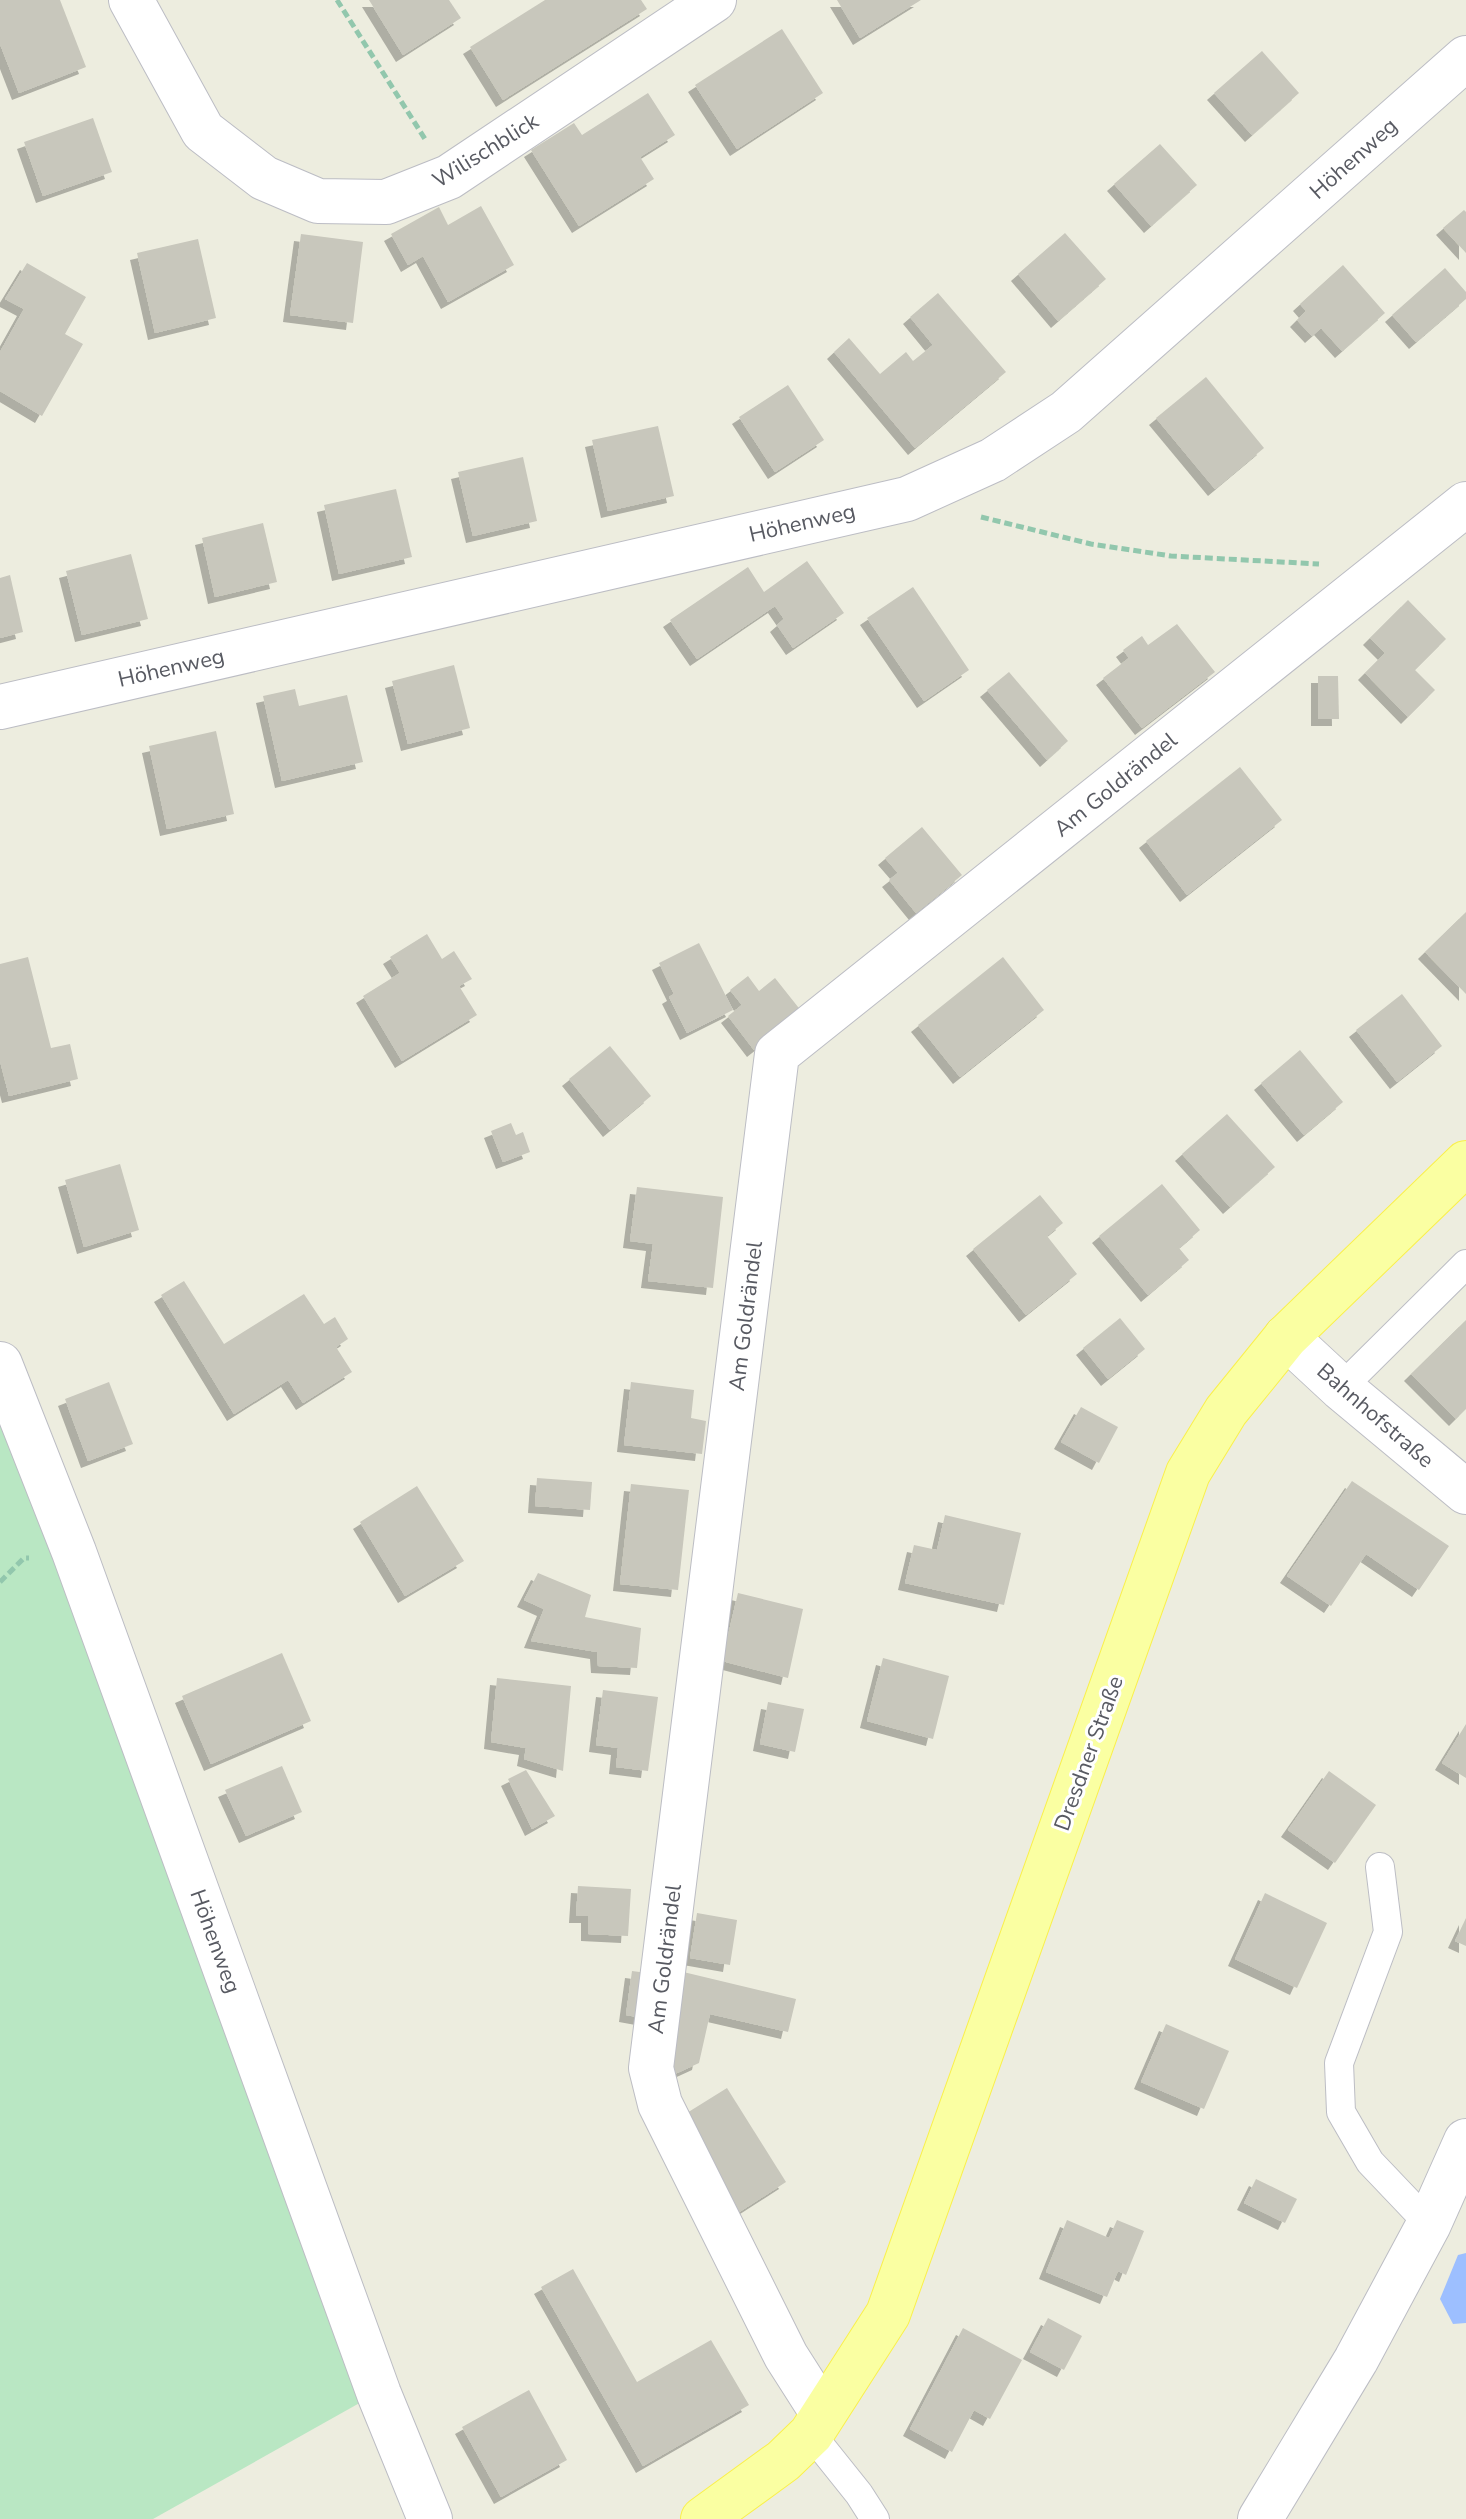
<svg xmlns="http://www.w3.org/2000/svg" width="1466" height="2519" viewBox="0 0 1466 2519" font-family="'Nunito Sans',sans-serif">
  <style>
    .green { fill: #b9e7c3 }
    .water { fill: #9dbfff }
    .building { fill: #c8c7bc; filter: url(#shadow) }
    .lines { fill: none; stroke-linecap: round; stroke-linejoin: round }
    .service-casing { stroke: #bcbdc4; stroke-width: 30 }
    .minor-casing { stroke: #bcbdc4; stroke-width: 46 }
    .primary-casing { stroke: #faf04b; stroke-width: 46 }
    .path { stroke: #92c7ad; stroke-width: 5; stroke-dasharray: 8 4; stroke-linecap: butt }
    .service { stroke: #fff; stroke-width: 28 }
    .minor { stroke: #fff; stroke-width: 44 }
    .primary { stroke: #faffa2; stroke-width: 44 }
    .labels { text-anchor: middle; stroke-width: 6; stroke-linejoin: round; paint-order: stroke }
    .street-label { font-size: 22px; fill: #585a62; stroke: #fff }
  </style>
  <defs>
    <filter id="shadow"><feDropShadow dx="-7" dy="7" stdDeviation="0" flood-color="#0004"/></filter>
  </defs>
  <rect width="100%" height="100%" fill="#ededdf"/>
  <!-- green -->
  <polygon class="green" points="0,1400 372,2396 153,2519 0,2519"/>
  <!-- water -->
  <polygon class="water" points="1466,2253 1466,2323 1453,2324 1440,2299 1458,2255"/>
  <!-- building -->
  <g class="building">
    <polygon points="0,0 60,0 86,67 19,93 0,44"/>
    <polygon points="369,0 449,0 461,18 403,55"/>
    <polygon points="545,0 641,0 647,9 503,100 470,47"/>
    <polygon points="837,0 921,0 860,38"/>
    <polygon points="782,29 823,93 737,149 695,85"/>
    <polygon points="1262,51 1299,93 1252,135 1214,93"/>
    <polygon points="648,93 675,135 640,157 654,179 579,226 531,150 574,123 582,135"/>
    <polygon points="93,118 112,172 43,196 24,142"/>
    <polygon points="1160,144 1197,185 1151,226 1114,184"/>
    <polygon points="481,206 514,265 448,302 423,256 408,265 391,234 439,207 448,225"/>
    <polygon points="1464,210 1466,212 1466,253 1443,228"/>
    <polygon points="1065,233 1106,279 1058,321 1018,274"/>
    <polygon points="301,234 363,242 353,323 290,315"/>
    <polygon points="198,239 216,318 155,333 137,253"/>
    <polygon points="27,263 86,297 65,334 83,344 42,416 0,391 0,352 24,309 5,299"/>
    <polygon points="1343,265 1385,313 1342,351 1321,328 1312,336 1297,320 1306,311 1300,304"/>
    <polygon points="1445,268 1466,292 1466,299 1416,342 1392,315"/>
    <polygon points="938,293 1006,372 915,448 834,352 849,338 880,374 906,352 913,361 933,345 910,317"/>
    <polygon points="1206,377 1264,448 1215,489 1156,418"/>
    <polygon points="788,385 824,440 775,472 739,417"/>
    <polygon points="658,426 674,496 608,511 592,440"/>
    <polygon points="523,457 537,521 473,536 458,472"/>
    <polygon points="396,489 412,557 339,574 324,505"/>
    <polygon points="263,523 277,582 215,597 202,538"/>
    <polygon points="131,554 148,619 82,635 66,571"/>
    <polygon points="807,561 844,613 793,648 777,625 784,619 775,606 697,659 670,620 748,567 764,592"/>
    <polygon points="10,575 23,632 0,638 0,578"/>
    <polygon points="913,587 969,670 924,701 867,618"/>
    <polygon points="1408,600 1446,639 1415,670 1435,690 1408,717 1365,673 1385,653 1370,638"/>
    <polygon points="1177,624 1215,672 1142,728 1103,678 1129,658 1123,650 1142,636 1148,645"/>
    <polygon points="454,665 470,728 408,744 392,681"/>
    <polygon points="1009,672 1068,741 1047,760 987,690"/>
    <polygon points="1318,676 1338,676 1339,719 1318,719"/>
    <polygon points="295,689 299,706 347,695 363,762 282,781 263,696"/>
    <polygon points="216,731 234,814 167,829 149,746"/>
    <polygon points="1240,767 1282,820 1187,895 1146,841"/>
    <polygon points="922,827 962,875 916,913 889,880 898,873 885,858"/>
    <polygon points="1466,912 1466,994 1425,952"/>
    <polygon points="427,934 442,959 454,951 472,979 459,986 477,1015 402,1061 363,996 400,973 390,957"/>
    <polygon points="699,943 733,1010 687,1033 669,997 674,994 659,963"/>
    <polygon points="28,957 51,1048 70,1044 78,1079 9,1096 0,1061 0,964"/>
    <polygon points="1003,957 1044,1010 960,1077 918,1025"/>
    <polygon points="748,976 759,991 775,978 802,1012 754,1050 728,1016 742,1005 730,990"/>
    <polygon points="1402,994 1442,1046 1397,1082 1356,1030"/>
    <polygon points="610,1046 651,1096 610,1130 569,1079"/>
    <polygon points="1300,1050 1343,1102 1304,1135 1261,1083"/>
    <polygon points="1227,1114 1275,1167 1230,1207 1182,1154"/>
    <polygon points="511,1123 516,1135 523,1132 530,1152 503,1162 491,1131"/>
    <polygon points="120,1164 139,1230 84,1247 65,1180"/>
    <polygon points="1162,1184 1200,1230 1179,1248 1189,1260 1148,1295 1099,1236"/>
    <polygon points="637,1187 723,1197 713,1288 648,1281 653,1244 630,1241"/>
    <polygon points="1040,1195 1063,1223 1047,1236 1077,1274 1026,1315 973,1249"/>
    <polygon points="184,1281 224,1344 304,1294 324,1324 335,1317 348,1339 336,1347 352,1372 303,1403 288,1380 234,1414 161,1295"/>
    <polygon points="1120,1318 1145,1349 1108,1379 1083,1348"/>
    <polygon points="1466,1320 1466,1409 1456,1419 1411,1374"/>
    <polygon points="109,1382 133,1444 88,1461 65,1399"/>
    <polygon points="631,1382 694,1390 691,1418 706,1421 702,1454 624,1445"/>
    <polygon points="1081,1407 1118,1427 1099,1463 1061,1442"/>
    <polygon points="537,1478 592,1482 590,1510 535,1506"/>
    <polygon points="1352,1481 1449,1546 1419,1590 1366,1554 1331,1606 1287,1576"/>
    <polygon points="631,1484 689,1490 678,1590 620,1584"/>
    <polygon points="417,1486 464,1561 405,1596 360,1522"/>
    <polygon points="945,1515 1021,1533 1004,1605 905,1583 914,1545 937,1550"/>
    <polygon points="538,1573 591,1595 585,1617 641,1628 637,1668 598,1666 597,1652 531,1641 544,1609 524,1600"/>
    <polygon points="738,1593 803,1609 788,1678 722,1661"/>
    <polygon points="282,1653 311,1721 211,1764 182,1696"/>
    <polygon points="883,1658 949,1676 933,1739 867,1721"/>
    <polygon points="497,1678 571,1686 563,1771 524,1759 526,1748 491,1742"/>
    <polygon points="603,1690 658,1697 648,1771 616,1767 618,1748 596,1745"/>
    <polygon points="768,1702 804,1709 795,1752 760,1744"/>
    <polygon points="1466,1724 1466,1778 1442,1763"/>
    <polygon points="282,1766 302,1812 246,1836 225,1790"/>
    <polygon points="526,1770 555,1816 532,1829 508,1779"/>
    <polygon points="1329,1771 1376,1805 1335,1863 1288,1830"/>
    <polygon points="578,1886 631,1889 628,1936 588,1934 588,1916 576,1916"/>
    <polygon points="1265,1893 1327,1923 1297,1988 1235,1959"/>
    <polygon points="697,1913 737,1920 730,1965 690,1958"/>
    <polygon points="1466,1918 1466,1946 1455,1941"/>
    <polygon points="675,1970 796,1999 788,2032 710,2014 699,2063 664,2079"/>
    <polygon points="632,1971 655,1974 648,2019 626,2015"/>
    <polygon points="1166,2024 1229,2051 1204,2109 1141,2082"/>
    <polygon points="727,2088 786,2182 733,2216 674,2121"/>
    <polygon points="1256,2179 1297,2199 1285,2223 1244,2203"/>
    <polygon points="1067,2220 1109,2238 1117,2220 1144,2231 1126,2275 1118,2271 1107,2297 1046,2272"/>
    <polygon points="573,2269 637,2382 711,2340 749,2405 643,2466 541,2287"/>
    <polygon points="1048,2318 1082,2336 1064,2370 1030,2352"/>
    <polygon points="963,2328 1022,2360 990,2419 974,2410 952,2452 910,2429"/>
    <polygon points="529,2390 567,2460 501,2497 462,2427"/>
  </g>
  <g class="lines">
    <defs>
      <g id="service">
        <polyline points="1341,1388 1466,1264"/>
        <polyline points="1380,1867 1388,1932 1339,2063 1341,2112 1370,2162 1429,2224"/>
        <polyline points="811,2434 859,2494 875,2519"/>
      </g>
      <g id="minor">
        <polyline points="131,0 203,131 264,178 318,201 386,202 449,177 714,0"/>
        <polyline points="0,707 907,499 993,460 1066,412 1466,58"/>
        <polyline points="1286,1337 1341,1388 1466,1492"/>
        <polyline points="0,1364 74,1552 379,2394 430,2519"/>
        <polyline points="823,2414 786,2356 660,2104 651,2068 777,1054 1466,504"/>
        <polyline points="1260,2519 1356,2360 1429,2224 1466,2141"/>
      </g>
      <polyline id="primary" points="703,2519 783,2461 811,2434 888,2314 1188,1473 1226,1411 1286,1337 1466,1163"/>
    </defs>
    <!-- service casing -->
    <use href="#service" class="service-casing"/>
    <!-- minor casing -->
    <use href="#minor" class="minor-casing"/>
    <!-- primary casing -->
    <use href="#primary" class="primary-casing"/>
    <!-- path -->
    <g class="path">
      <polyline points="337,0 425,139"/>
      <polyline points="981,517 1091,544 1171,556 1319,564"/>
      <polyline points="0,1582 24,1558 29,1558"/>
    </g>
    <!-- service -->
    <use href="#service" class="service"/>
    <!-- minor -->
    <use href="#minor" class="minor"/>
    <!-- primary -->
    <use href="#primary" class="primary"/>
  </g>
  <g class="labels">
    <!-- street labels -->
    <g class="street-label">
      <text transform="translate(485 150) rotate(-32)" y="8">Wilischblick</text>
      <text transform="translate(1353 158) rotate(-42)" y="8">Höhenweg</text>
      <text transform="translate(802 522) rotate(-13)" y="8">Höhenweg</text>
      <text transform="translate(171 667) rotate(-13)" y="8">Höhenweg</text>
      <text transform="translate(1115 784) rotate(-39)" y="8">Am Goldrändel</text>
      <text transform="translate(745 1316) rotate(-83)" y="8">Am Goldrändel</text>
      <text transform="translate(1376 1415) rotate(41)" y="8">Bahnhofstraße</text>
      <text transform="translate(1088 1753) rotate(-70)" y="8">Dresdner Straße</text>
      <text transform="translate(216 1941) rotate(70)" y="8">Höhenweg</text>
      <text transform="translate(664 1959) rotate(-83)" y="8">Am Goldrändel</text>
    </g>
  </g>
</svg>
